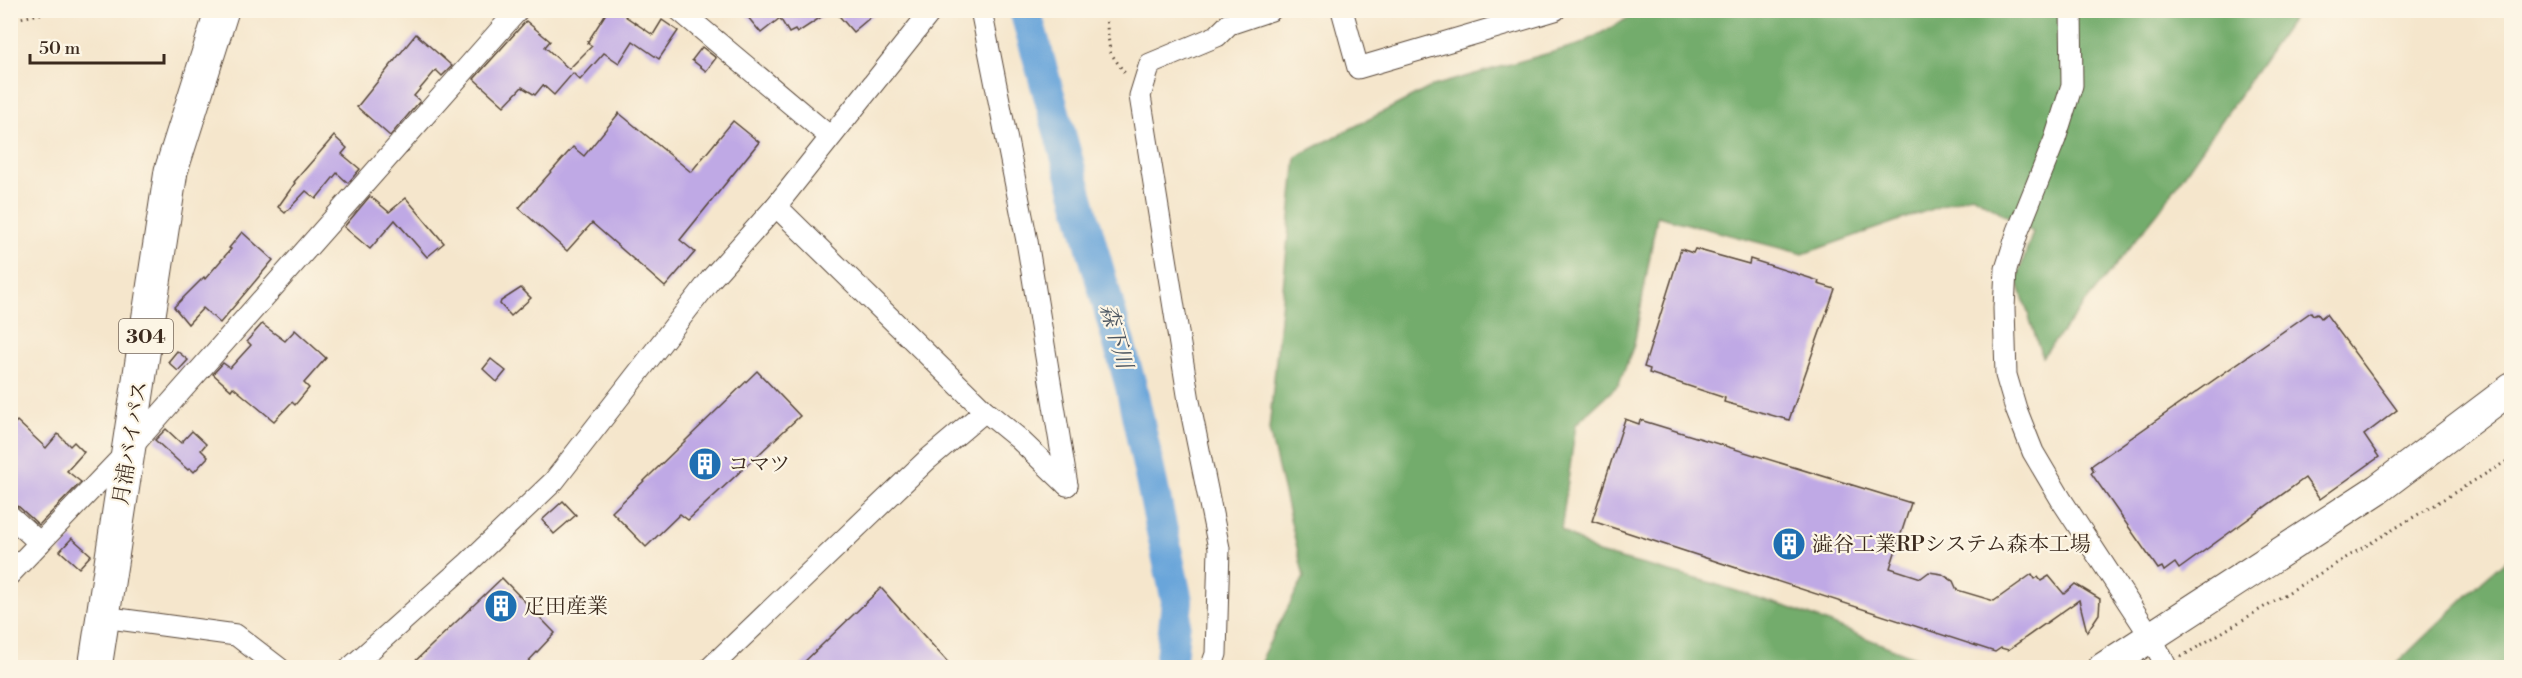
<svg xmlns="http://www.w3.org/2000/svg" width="2522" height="678" viewBox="0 0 2522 678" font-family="'Libre Bodoni','Noto Serif JP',serif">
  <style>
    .forest { fill: #73ac6c; stroke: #576b45; stroke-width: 1.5 }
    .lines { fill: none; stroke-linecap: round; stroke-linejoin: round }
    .river { stroke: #69a5da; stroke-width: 32 }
    .building { fill: #bfa9e5 }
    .street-casing { stroke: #574638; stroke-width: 23 }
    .secondary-casing { stroke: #574638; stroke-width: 32 }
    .highway-casing { stroke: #574638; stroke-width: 35 }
    .path { stroke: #574638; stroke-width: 3; stroke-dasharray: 1.5 4.5; stroke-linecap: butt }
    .street { stroke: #fff; stroke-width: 21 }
    .secondary { stroke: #fff; stroke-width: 30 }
    .highway { stroke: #fff; stroke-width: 33 }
    .labels { text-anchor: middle; stroke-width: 4.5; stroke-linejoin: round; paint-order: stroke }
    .shield { fill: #fcf5e5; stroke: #75675a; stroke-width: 1.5 }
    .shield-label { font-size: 20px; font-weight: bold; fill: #3b2a1e }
    .street-label { font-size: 21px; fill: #3b2a1e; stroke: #fcf5e5 }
    .poi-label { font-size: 21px; fill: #3b2a1e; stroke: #fcf5e5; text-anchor: start }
    .water-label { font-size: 22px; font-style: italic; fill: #4b5560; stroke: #fcf5e5 }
  </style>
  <rect width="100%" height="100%" fill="#fcf5e5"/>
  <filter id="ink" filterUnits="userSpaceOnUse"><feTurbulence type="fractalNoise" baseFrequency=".0167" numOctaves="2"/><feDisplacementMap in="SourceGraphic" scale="12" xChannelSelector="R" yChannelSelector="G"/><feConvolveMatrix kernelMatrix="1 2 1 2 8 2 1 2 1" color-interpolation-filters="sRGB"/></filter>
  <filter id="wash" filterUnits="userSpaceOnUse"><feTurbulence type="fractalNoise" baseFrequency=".008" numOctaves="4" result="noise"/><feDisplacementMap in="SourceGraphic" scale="24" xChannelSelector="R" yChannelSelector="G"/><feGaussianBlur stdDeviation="1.35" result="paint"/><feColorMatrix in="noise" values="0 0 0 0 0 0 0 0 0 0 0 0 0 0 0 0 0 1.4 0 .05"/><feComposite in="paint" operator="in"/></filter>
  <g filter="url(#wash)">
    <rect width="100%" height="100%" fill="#f5e6cc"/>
    <!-- forest -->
    <g class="forest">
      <polygon points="1641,11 2298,11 2159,211 2042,357 2017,279 2033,232 1972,195 1803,254 1657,216 1634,345 1619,384 1576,424 1561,530 1598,553 1708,582 1793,609 1939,667 1262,668 1263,655 1304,577 1269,430 1296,157 1433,86 1581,44"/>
      <polygon points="2511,556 2511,667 2393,667 2483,580"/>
    </g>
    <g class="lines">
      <!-- river -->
      <polyline class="river" points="1025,10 1131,386 1177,601 1170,668"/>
    </g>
    <g id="blocks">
      <!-- building -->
      <g class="building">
        <polygon points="608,10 628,10 625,16 653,35 662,20 678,31 659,59 633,41 619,63 604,53 580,80 573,73 554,95 543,85 535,95 522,87 504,106 474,79 526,21 550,41 545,47 569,69 592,46 587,43"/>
        <polygon points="742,10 832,10 797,33 795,30 789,33 780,18 761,33"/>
        <polygon points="834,10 879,10 853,32"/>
        <polygon points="416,34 452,66 442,76 436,70 414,96 420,101 390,136 357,107"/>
        <polygon points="702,47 716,58 706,71 692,60"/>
        <polygon points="619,113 691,172 733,121 759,142 680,240 695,252 665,287 592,223 567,251 519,208 573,147 584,156"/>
        <polygon points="334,136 347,148 342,154 360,169 348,183 337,173 316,199 306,191 285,213 278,207 295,183 294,182"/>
        <polygon points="370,196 389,212 406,198 444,243 427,257 395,220 370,249 344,227"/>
        <polygon points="242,232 273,260 220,323 203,308 188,324 174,307 204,277 205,279 231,249 229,248"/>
        <polygon points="1681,249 1693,253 1695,249 1749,264 1750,259 1819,281 1818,284 1835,289 1789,420 1724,402 1725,398 1649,373 1650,369 1644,367"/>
        <polygon points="521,288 531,298 511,316 500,304 501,301"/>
        <polygon points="2311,312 2313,315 2317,313 2321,318 2326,314 2397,410 2364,435 2379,457 2320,499 2305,478 2179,569 2175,563 2164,571 2162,567 2158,569 2091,473 2094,471 2091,466"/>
        <polygon points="262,324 285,341 295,330 326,358 304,383 309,388 295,405 292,402 274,421 233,387 231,390 213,374 223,363 230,368 251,345 247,341"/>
        <polygon points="177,351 188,360 178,371 168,362"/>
        <polygon points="491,359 506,371 497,382 483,369"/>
        <polygon points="757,371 800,416 688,520 680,514 646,547 612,512"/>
        <polygon points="1625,419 1639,424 1640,420 1911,503 1890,568 1921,578 1929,572 1942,574 1953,581 1957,590 1994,601 2032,574 2035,579 2038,577 2041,581 2049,576 2064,594 2075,584 2100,599 2099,614 2087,632 2079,600 2008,650 2001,648 1995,652 1592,521"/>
        <polygon points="17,421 46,448 58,434 70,446 74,442 84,452 67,471 81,482 39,525 19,507 10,504 10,428"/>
        <polygon points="166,429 181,443 192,431 206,444 201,450 208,457 194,472 190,468 188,470 155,440"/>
        <polygon points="563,501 576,515 554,534 542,520"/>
        <polygon points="72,538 91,555 79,568 60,551"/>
        <polygon points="502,578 555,633 522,668 408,668"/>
        <polygon points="881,588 953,668 798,668"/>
      </g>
    </g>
  </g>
  <g filter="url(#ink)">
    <use href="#blocks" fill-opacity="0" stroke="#574638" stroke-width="1.5"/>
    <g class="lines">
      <defs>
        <g id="street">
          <polyline points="679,10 829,136"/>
          <polyline points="981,10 1027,241 1067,485"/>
          <polyline points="1342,10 1358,68 1555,10"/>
          <polyline points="2071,10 2072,85 2055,139 2018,231 2006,269 2004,308 2006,375 2016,409 2033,452 2062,501 2151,637 2167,668"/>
          <polyline points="985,411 1018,438 1067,485"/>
          <polyline points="10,516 40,543"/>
          <polyline points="10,574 129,450 518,10"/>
          <polyline points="103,617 236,635 279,668"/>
          <polyline points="350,668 468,563 554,481 711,279 776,206 932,10"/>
          <polyline points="710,668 927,460 985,411 776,206"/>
          <polyline points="1211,668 1216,654 1219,548 1189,401 1140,96 1150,64 1217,36 1229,24 1271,10"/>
        </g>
        <polyline id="secondary" points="2103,668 2378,489 2512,388"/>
        <polyline id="highway" points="95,668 171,171 222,10"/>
      </defs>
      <!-- street casing -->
      <use href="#street" class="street-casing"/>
      <!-- secondary casing -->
      <use href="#secondary" class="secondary-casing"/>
      <!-- highway casing -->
      <use href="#highway" class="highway-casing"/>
      <!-- path -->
      <g class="path">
        <polyline points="1105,10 1110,52 1126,75"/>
        <polyline points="10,20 60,10"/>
        <polyline points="2181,657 2512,458"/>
      </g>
      <!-- street -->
      <use href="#street" class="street"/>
      <!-- secondary -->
      <use href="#secondary" class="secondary"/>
      <!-- highway -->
      <use href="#highway" class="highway"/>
    </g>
  </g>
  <!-- icons -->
  <defs>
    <symbol id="building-disc" viewBox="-11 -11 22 22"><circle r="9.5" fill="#1f6fb2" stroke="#fcf5e5"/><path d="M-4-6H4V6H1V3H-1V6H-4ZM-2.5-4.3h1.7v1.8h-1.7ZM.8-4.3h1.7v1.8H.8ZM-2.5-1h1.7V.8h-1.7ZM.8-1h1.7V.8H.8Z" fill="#fff"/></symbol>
  </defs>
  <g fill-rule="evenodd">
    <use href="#building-disc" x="686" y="445" width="38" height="38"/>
    <use href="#building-disc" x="1770" y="525" width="38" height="38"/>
    <use href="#building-disc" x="482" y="587" width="38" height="38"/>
  </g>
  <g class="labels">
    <!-- shield labels -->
    <rect class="shield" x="119" y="319" width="54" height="34" rx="4.5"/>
    <g class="shield-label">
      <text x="146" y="343">304</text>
    </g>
    <!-- street labels -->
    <g class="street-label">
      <text transform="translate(130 443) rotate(-81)" y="7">月浦バイパス</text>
    </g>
    <!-- poi labels -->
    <g class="poi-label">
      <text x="728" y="471">コマツ</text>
      <text x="1812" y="551">澁谷工業RPシステム森本工場</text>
      <text x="524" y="613">疋田産業</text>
    </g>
    <!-- water labels -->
    <g class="water-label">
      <text transform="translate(1117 336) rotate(74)" y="8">森下川</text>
    </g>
  </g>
  <!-- margin -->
  <rect width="2522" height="678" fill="none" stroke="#fcf5e5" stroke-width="36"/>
  <!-- scale -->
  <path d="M30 54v9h134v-9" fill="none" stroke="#3b2a1e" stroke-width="3"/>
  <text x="39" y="54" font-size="18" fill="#3b2a1e" stroke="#fcf5e5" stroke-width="4.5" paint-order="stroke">50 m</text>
</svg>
